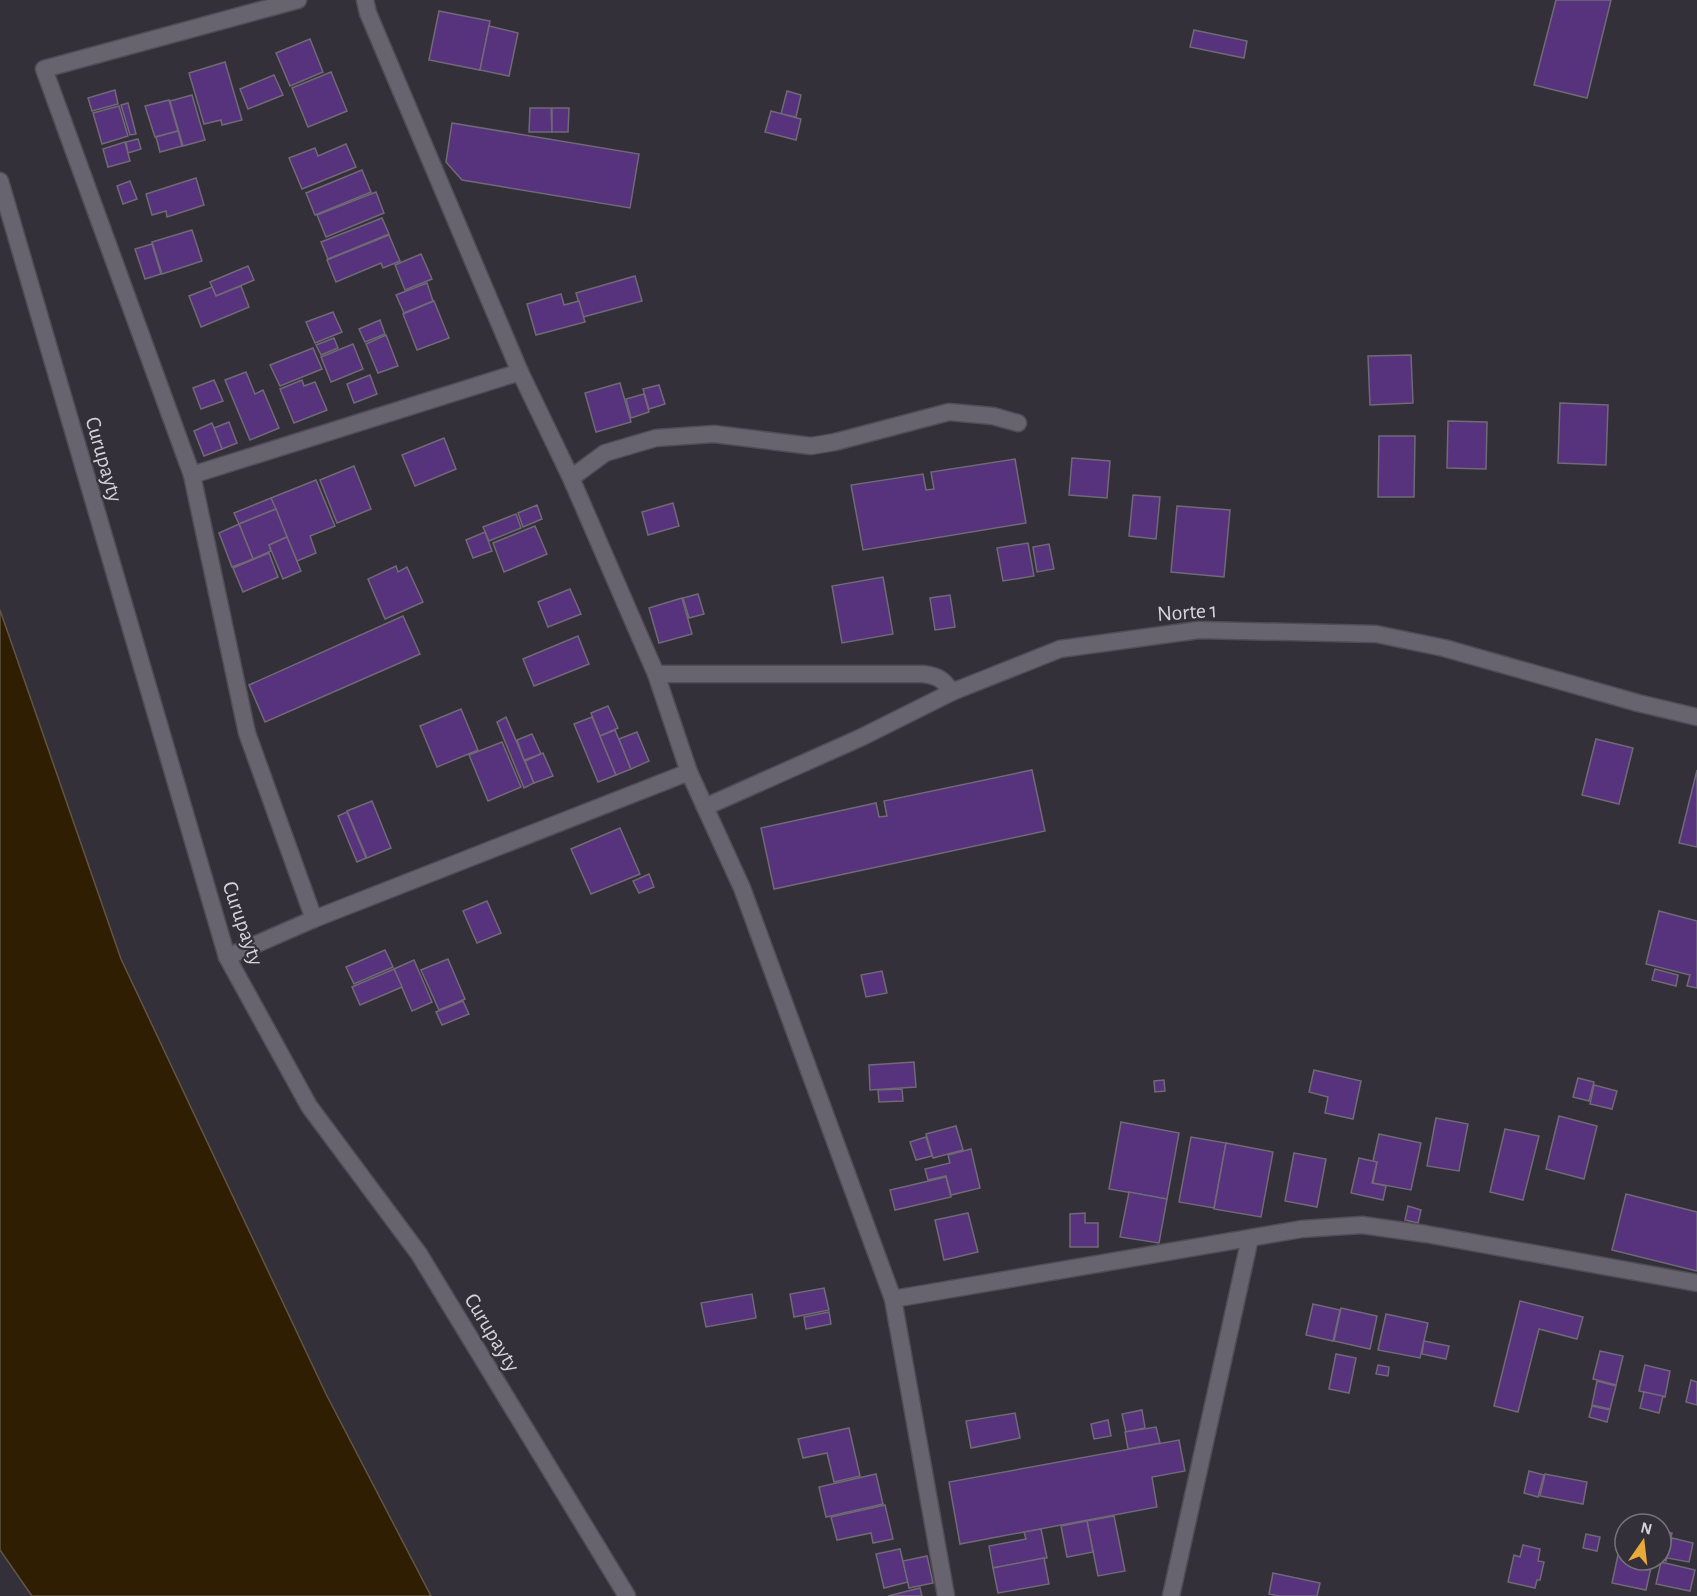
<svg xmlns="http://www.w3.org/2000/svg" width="1697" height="1596" viewBox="0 0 1697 1596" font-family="'Alegreya Sans',sans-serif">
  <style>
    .water { fill: #2f1e02; stroke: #615543; stroke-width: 1.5 }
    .building { fill: #57327d; stroke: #6f6a75; stroke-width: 1.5 }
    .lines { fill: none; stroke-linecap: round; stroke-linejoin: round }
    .service-casing { stroke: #4f4d55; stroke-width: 19 }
    .minor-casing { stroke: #4f4d55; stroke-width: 19 }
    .service { stroke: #68646f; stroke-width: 16 }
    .minor { stroke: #68646f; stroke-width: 16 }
    .labels { text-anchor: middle; stroke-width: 4.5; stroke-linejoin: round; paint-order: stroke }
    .street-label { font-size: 22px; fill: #d6d4da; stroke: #343039 }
  </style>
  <rect width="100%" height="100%" fill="#343039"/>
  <!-- water -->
  <polygon class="water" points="0,610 121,959 326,1394 431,1596 32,1596 0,1550"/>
  <!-- building -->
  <g class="building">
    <polygon points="1556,0 1611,0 1587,98 1534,85"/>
    <polygon points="439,11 490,21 480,70 429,60"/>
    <polygon points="489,26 518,33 509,76 480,70"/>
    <polygon points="1194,30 1247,41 1244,58 1190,47"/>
    <polygon points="310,39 323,72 290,86 276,53"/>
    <polygon points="225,62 242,120 222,125 221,120 204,124 189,73"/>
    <polygon points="331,72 347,111 308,127 292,88"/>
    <polygon points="274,75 283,95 248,109 240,89"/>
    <polygon points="115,90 118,104 92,111 88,98"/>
    <polygon points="787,91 801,95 796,117 781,114"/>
    <polygon points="192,95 205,140 183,146 170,101"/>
    <polygon points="169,100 178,131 155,137 145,106"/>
    <polygon points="128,103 136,134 130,135 121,105"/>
    <polygon points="119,106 128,136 102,144 93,113"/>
    <polygon points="530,108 551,108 552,132 529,132"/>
    <polygon points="552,108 569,108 568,132 552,132"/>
    <polygon points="771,111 801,119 796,140 765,132"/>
    <polygon points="452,123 639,154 630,208 462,180 446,162"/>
    <polygon points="178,131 182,146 160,152 156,137"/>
    <polygon points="138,139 141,149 128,153 126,142"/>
    <polygon points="125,142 130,161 108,167 103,149"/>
    <polygon points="346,144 356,167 302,189 289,158 315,148 318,156"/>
    <polygon points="362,170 371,192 315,215 306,193"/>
    <polygon points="196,178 204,205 167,217 166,211 152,215 146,194"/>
    <polygon points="130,181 137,199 123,204 117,186"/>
    <polygon points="376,192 384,213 326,237 317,215"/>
    <polygon points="382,218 389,234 328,259 321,242"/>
    <polygon points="192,230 202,261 162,274 152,242"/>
    <polygon points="389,235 400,261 383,268 381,263 336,282 327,260"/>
    <polygon points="152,244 161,274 145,279 135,249"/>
    <polygon points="421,254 432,279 405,290 395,265"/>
    <polygon points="248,266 254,280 216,296 210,282"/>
    <polygon points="635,276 642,301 583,317 576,293"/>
    <polygon points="427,283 433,301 404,313 396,295"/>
    <polygon points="241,286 249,307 201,327 189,296 212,287 216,296"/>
    <polygon points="561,294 564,305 579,301 585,322 536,335 527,304"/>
    <polygon points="434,301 449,338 417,350 403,314"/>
    <polygon points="333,312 342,332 315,343 306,322"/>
    <polygon points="380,320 385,334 365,342 359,329"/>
    <polygon points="386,335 398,366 378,373 366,344"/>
    <polygon points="334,338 338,348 321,355 316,345"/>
    <polygon points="353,344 363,369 331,382 321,357"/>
    <polygon points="313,348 322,369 280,386 270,365"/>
    <polygon points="1411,355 1413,403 1370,405 1368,356"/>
    <polygon points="246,372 255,394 263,390 279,428 250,440 225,380"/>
    <polygon points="370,375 377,394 354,403 347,384"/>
    <polygon points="214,380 223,401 201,409 193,388"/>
    <polygon points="302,380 304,386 315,382 327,410 294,423 280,389"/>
    <polygon points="620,383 631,422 596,432 585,393"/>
    <polygon points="659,385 665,404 649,409 643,389"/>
    <polygon points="644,394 649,412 631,418 626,399"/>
    <polygon points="1560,403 1608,405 1606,465 1558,463"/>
    <polygon points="1448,421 1487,422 1486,469 1447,468"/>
    <polygon points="229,422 237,443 222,449 214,428"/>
    <polygon points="212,423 222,449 204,456 194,431"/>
    <polygon points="1379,436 1415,436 1414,497 1378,497"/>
    <polygon points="444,438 456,469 415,486 402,455"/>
    <polygon points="1072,458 1110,461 1107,498 1069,495"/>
    <polygon points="1015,459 1026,523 863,550 851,485 923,474 926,490 934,489 931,472"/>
    <polygon points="354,466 371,509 337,523 320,480"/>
    <polygon points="316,480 335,526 310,536 316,553 297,561 271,498"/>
    <polygon points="1133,495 1160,497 1156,539 1129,536"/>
    <polygon points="271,498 276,509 239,524 234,513"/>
    <polygon points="673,503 679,526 648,535 642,512"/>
    <polygon points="537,505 542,519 523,527 518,513"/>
    <polygon points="1177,506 1230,510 1224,577 1171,572"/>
    <polygon points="276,509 287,537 269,545 271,551 253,559 239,524"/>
    <polygon points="516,514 521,528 489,541 483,527"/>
    <polygon points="239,524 253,559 232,567 219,533"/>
    <polygon points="535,526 547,554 504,572 493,543"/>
    <polygon points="485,532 492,551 473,558 466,540"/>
    <polygon points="287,537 301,571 283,579 269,545"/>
    <polygon points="1028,543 1034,576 1003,581 997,548"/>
    <polygon points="1049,544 1054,569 1037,572 1033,547"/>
    <polygon points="269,553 278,577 243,592 233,568"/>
    <polygon points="396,566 398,572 407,567 423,602 385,619 368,579"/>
    <polygon points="883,577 893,634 842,643 832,586"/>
    <polygon points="570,589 581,614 548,627 538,602"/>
    <polygon points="698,594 704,614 689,618 683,598"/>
    <polygon points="950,595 955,627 935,630 930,598"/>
    <polygon points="682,598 692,634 659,643 649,608"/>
    <polygon points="403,616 420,654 265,722 249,685"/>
    <polygon points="578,636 589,664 534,686 523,659"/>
    <polygon points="608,706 618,728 600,736 591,713"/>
    <polygon points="461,709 478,750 437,767 420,726"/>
    <polygon points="506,717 534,783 524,788 497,722"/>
    <polygon points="592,717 616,775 598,782 574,724"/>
    <polygon points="615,730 631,769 616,775 600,736"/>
    <polygon points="637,732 649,761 631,769 619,739"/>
    <polygon points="532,734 541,754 524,760 517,740"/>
    <polygon points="1596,739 1633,748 1619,804 1582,795"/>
    <polygon points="502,742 521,787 488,801 469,755"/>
    <polygon points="543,753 553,776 534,783 525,761"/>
    <polygon points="1032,770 1045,831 774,889 761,828 876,803 879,817 887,816 884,801"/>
    <polygon points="1697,770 1697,847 1679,843"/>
    <polygon points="372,801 391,848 367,858 347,811"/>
    <polygon points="347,812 366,858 357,862 338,816"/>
    <polygon points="620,828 640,874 591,894 571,849"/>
    <polygon points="649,874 654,887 639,893 633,881"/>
    <polygon points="487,901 501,933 477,943 463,911"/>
    <polygon points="1659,911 1697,921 1697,988 1687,986 1690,975 1646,964"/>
    <polygon points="385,950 393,967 354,984 346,967"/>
    <polygon points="448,959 465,999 439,1010 421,970"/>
    <polygon points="414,960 432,1002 412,1011 394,969"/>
    <polygon points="394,969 402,987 360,1005 352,987"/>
    <polygon points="1655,969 1678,975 1676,986 1652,980"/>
    <polygon points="882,971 887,993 866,997 861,975"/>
    <polygon points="463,1001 469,1014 442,1025 436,1012"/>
    <polygon points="914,1062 916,1087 870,1090 869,1065"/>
    <polygon points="1314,1070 1361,1081 1353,1119 1325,1113 1328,1097 1309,1092"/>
    <polygon points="1578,1078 1594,1082 1589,1101 1573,1097"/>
    <polygon points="1164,1080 1165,1091 1155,1092 1154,1081"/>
    <polygon points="1594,1085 1617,1091 1612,1109 1590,1104"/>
    <polygon points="902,1089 903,1101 879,1102 878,1090"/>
    <polygon points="1559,1116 1597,1126 1584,1179 1546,1169"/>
    <polygon points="1436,1118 1468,1124 1459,1171 1427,1166"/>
    <polygon points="1121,1122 1179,1133 1167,1199 1109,1189"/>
    <polygon points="956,1126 963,1150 933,1158 926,1134"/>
    <polygon points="1505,1129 1539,1136 1523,1200 1490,1192"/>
    <polygon points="1379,1134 1421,1143 1411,1190 1373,1183 1377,1162 1373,1161"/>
    <polygon points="926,1137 932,1156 916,1160 910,1142"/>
    <polygon points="1191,1137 1226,1143 1214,1208 1179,1202"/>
    <polygon points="1226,1143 1273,1152 1261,1217 1214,1209"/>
    <polygon points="971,1149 980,1188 951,1195 946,1176 928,1180 925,1169 950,1163 948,1155"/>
    <polygon points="1294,1153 1326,1159 1317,1207 1285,1201"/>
    <polygon points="1359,1158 1377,1162 1372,1183 1386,1186 1383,1200 1351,1193"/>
    <polygon points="946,1177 951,1197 895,1210 890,1190"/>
    <polygon points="1129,1192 1167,1199 1159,1243 1120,1237"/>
    <polygon points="1626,1194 1697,1212 1697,1271 1612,1250"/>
    <polygon points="1408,1206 1421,1210 1418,1223 1405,1220"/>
    <polygon points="968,1213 978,1252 944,1260 935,1220"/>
    <polygon points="1085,1213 1085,1223 1098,1223 1098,1247 1070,1247 1070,1214"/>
    <polygon points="824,1288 829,1310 794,1317 790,1294"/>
    <polygon points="752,1294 756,1318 706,1327 701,1303"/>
    <polygon points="1520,1301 1583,1317 1577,1339 1539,1329 1518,1412 1494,1406"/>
    <polygon points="1313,1304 1340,1310 1333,1341 1306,1335"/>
    <polygon points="1341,1308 1377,1316 1370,1349 1334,1341"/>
    <polygon points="829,1312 831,1324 806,1329 804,1317"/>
    <polygon points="1386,1314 1428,1323 1420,1358 1378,1350"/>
    <polygon points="1424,1341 1449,1346 1446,1359 1422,1354"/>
    <polygon points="1600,1351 1623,1356 1616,1385 1593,1379"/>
    <polygon points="1336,1354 1356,1358 1349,1393 1329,1389"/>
    <polygon points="1378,1365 1389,1367 1388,1376 1376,1374"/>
    <polygon points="1645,1365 1670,1371 1665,1397 1639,1391"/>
    <polygon points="1691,1380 1697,1382 1697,1405 1686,1402"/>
    <polygon points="1597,1381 1616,1386 1610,1409 1592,1405"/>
    <polygon points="1644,1392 1663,1396 1659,1413 1640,1408"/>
    <polygon points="1592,1406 1610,1410 1607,1422 1589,1417"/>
    <polygon points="1142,1410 1145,1428 1126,1432 1122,1414"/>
    <polygon points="1015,1413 1020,1438 971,1448 966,1421"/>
    <polygon points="1108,1420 1111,1436 1094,1439 1091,1424"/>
    <polygon points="1156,1427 1160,1443 1128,1449 1125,1432"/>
    <polygon points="849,1428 860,1476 834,1482 827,1453 803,1458 798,1439"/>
    <polygon points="1179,1440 1185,1471 1152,1477 1157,1507 960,1544 949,1482"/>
    <polygon points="1529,1471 1544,1475 1538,1497 1524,1493"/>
    <polygon points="876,1474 883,1504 826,1517 819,1487"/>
    <polygon points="1545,1474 1587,1482 1583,1504 1540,1496"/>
    <polygon points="885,1505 893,1539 873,1543 871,1533 837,1540 831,1517"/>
    <polygon points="1114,1516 1125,1571 1098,1576 1087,1521"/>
    <polygon points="1087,1521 1093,1552 1067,1557 1061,1526"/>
    <polygon points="1622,1524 1625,1524 1625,1549 1617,1548"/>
    <polygon points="1041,1529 1047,1558 993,1568 989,1546 1026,1539 1024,1532"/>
    <polygon points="1661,1531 1672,1533 1669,1545 1661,1543"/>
    <polygon points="1586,1534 1600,1537 1597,1551 1583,1548"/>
    <polygon points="1672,1538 1693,1543 1689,1562 1667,1558"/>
    <polygon points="1661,1544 1669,1546 1666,1561 1661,1559"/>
    <polygon points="1523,1545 1540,1549 1538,1561 1544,1562 1540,1580 1537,1580 1535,1588 1508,1582 1514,1555 1520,1557"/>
    <polygon points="900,1549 908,1582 884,1588 876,1554"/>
    <polygon points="1618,1555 1625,1557 1625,1560 1640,1560 1652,1563 1646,1590 1612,1583"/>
    <polygon points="927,1556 933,1583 909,1588 903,1561"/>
    <polygon points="1044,1558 1049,1584 998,1593 993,1568"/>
    <polygon points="1661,1562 1695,1570 1690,1591 1656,1584"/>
    <polygon points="1273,1573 1320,1583 1317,1596 1279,1596 1269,1594"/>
    <polygon points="920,1588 922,1596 888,1596"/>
  </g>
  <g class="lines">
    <defs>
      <polyline id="service" points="571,478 605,453 656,438 714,434 811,446 835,442 949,412 993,416 1018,423"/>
      <g id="minor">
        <polyline points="298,0 44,69 192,475 247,733 314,919"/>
        <polyline points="365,0 368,13 520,372 571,478 656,674 689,772 742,888 893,1299 946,1596"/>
        <polyline points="0,181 227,957 309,1106 419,1254 627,1596"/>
        <polyline points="192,475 520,372"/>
        <path d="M656,674H923C938,676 943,679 952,692"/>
        <polyline points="705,807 860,738 952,692 1060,649 1199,630 1376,634 1444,648 1638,703 1697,717"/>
        <polyline points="227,957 314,919 689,772"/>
        <polyline points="893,1299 1302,1229 1362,1225 1426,1234 1697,1283"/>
        <polyline points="1171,1596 1250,1238"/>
      </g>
    </defs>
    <!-- service casing -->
    <use href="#service" class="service-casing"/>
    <!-- minor casing -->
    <use href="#minor" class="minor-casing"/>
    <!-- service -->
    <use href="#service" class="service"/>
    <!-- minor -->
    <use href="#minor" class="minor"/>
  </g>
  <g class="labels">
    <!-- street labels -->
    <g class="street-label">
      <text transform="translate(105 459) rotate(74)" y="8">Curupayty</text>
      <text transform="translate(1187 611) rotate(-4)" y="8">Norte 1</text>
      <text transform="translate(244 923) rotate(71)" y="8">Curupayty</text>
      <text transform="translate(493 1332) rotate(59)" y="8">Curupayty</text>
    </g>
  </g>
  <!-- north arrow -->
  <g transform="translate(1643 1542) rotate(14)"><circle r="28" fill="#343039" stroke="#757279" stroke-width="1.5"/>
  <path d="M0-4.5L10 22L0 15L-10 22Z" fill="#e9aa38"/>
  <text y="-9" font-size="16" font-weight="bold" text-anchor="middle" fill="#d6d4da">N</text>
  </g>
</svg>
